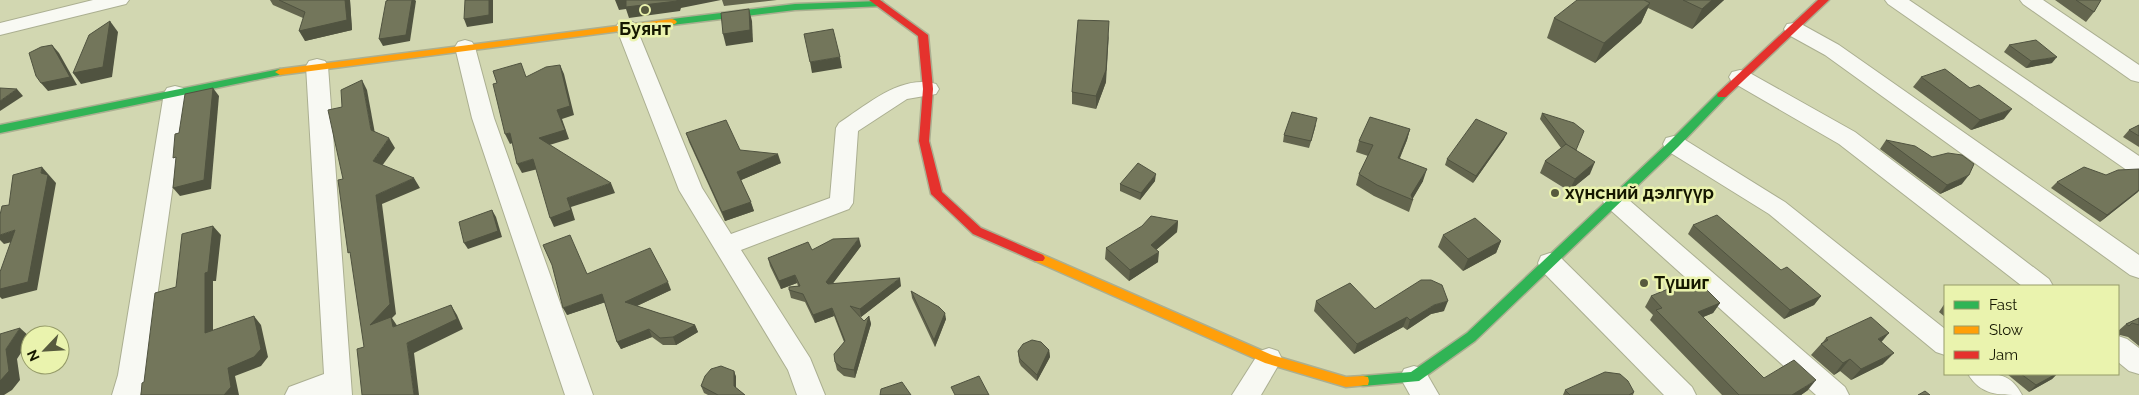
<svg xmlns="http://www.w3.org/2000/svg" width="2139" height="395" viewBox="0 0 2139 395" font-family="Raleway,sans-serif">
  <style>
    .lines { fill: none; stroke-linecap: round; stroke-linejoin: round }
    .street-casing { stroke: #abaf91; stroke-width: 2 }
    .fast-casing { stroke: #abaf91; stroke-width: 3 }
    .slow-casing { stroke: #abaf91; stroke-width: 3 }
    .jam-casing { stroke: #abaf91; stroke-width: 3 }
    .street { fill: #f8f9f3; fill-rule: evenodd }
    .fast { fill: #30b455; fill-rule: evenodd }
    .slow { fill: #ff9f0a; fill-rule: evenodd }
    .jam { fill: #e5322d; fill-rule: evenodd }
    .wall { fill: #63654e }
    .shaded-wall { fill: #505340 }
    .building { fill: #73765b; stroke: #505340 }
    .poi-dot { fill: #575a3e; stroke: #eaf3ae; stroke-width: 2 }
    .labels { text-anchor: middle; stroke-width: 5; stroke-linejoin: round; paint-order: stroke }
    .poi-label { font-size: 18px; font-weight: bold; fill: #151700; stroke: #eaf3ae; text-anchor: start }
  </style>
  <rect width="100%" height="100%" fill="#d2d7b1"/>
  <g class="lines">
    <defs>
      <g id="street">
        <polygon points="93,0 129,0 126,4 0,35 0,23"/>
        <polygon points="1885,0 1909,0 2139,156 2139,175 2131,173 1888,4"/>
        <polygon points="2020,0 2043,0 2139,65 2139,82 2131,80 2023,4"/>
        <path d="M626,21L633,22L636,27L702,188L731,234L830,198L836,128L839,123C867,105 901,74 936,84L939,89L936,94L907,99L858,131L853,203L849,209L741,250L810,358L825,395H797L788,370L679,190L616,27L619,22Z"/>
        <polygon points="1794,23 1801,24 1839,45 2139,255 2139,278 2130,275 1825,55 1787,34 1784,29 1787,24"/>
        <polygon points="465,40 472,42 475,47 494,118 593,395 565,395 472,118 455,47 458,42"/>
        <polygon points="317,59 325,61 328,66 352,395 285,395 289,387 324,374 306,66 309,61"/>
        <polygon points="1740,70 1748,72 1855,132 2049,279 2053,286 2022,286 1839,144 1732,82 1729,77 1732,72"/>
        <polygon points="175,86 183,88 186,93 146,375 140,395 112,395 118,375 164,93 167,88"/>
        <polygon points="1674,136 1682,138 1785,202 1945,329 1945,355 1936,352 1769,214 1666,150 1663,144 1666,138"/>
        <polygon points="1614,191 1622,194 1845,387 1849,395 1816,395 1606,206 1602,200 1606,194"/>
        <polygon points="1550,253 1559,256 1692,387 1696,395 1664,395 1541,270 1538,263 1541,256"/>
        <polygon points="2118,336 2127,339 2139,348 2139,374 2129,371 2118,362"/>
        <polygon points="1269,348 1278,351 1282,359 1261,395 1232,395 1260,351"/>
        <polygon points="1414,366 1424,369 1439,395 1410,395 1400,377 1404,369"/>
        <path d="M1968,374C1992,373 2010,371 2022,395C1997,395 1981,395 1968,374Z"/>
      </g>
      <g id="fast">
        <polygon points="880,1 883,2 883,6 795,10 672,25 667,22 672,19 795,4"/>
        <polygon points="280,69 285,72 284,74 0,133 0,125"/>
        <polygon points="1722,92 1726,93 1727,95 1726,97 1678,147 1475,341 1419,381 1363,386 1358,385 1357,381 1358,377 1363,376 1411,372 1467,333 1670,141 1718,93"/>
      </g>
      <g id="slow">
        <polygon points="672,19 675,20 677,22 675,24 280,75 275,72 280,69"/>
        <polygon points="1039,253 1272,355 1346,377 1363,376 1368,377 1369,381 1368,385 1346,387 1265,363 1035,261 1033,258 1035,255"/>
      </g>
      <g id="jam">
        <polygon points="869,0 880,0 928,35 933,89 929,141 942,192 981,228 1043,255 1045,258 1043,261 1035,261 973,234 931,194 919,141 923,89 918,36"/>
        <polygon points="1818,0 1829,0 1726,97 1718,97 1717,95 1718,93"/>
      </g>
    </defs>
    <!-- street casing -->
    <use href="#street" class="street-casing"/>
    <!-- fast casing -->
    <use href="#fast" class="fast-casing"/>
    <!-- slow casing -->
    <use href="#slow" class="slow-casing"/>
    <!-- jam casing -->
    <use href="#jam" class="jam-casing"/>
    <!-- street -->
    <use href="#street" class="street"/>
    <!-- fast -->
    <use href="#fast" class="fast"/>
    <!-- slow -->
    <use href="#slow" class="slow"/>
    <!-- jam -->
    <use href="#jam" class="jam"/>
  </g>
  <!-- wall -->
  <g class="wall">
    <polygon points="270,0 350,0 352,30 305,41 303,18 273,5"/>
    <polygon points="722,0 777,0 724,6"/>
    <polygon points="1645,0 1724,0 1692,29 1648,8 1641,23 1595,63 1547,38 1554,18"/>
    <polygon points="2055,0 2101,0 2094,12 2086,22"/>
    <polygon points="2009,45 2052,63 2026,68 2004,52"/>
    <polygon points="1921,77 1970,88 2004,119 1971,130 1913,87"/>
    <polygon points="1106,82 1096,109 1072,104 1072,92"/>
    <polygon points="1542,113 1576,150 1590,174 1569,191 1540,173 1545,161 1561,148 1540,119"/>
    <polygon points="1316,125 1309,148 1283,142 1284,135"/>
    <polygon points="2139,125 2139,147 2123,137 2129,130"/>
    <polygon points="1410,129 1407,140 1400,158 1423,181 1412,199 1413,200 1409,212 1374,196 1356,185 1359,174 1368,156 1356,152 1359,141"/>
    <polygon points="686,133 781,163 741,180 754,211 725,221 689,142"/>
    <polygon points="1504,139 1473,183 1445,165 1447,159"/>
    <polygon points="1886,140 1962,184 1940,194 1880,149"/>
    <polygon points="1155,181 1140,200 1120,191 1120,184"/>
    <polygon points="2057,182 2139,190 2139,191 2100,222 2051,188"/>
    <polygon points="1178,221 1177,232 1156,250 1158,262 1129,281 1105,259 1106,248"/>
    <polygon points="1693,225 1821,296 1814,305 1784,319 1688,234"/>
    <polygon points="1443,235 1501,241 1496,253 1463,271 1438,247"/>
    <polygon points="861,246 833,283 901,286 861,317 859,316 864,321 869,316 871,324 855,378 844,376 837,370 835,362 844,342 834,316 815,323 805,302 791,298 789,290 798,286 797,283 781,289 770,266 768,258 812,250"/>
    <polygon points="587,274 671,290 637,306 695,325 698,332 676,345 663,345 652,337 621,349 617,342 605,302 567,315"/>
    <polygon points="911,291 946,319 935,347 912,298"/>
    <polygon points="1651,296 1720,303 1713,313 1703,317 1764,378 1808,390 1801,395 1722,395 1650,320 1653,315 1645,307"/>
    <polygon points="1316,301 1375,309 1444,311 1431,314 1407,330 1403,327 1354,354 1314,311"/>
    <polygon points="1945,303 1945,317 1939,312"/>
    <polygon points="2139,318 2139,346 2128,337 2120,335 2118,337 2118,331 2126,324"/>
    <polygon points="1826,338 1882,342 1883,364 1851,380 1840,371 1834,375 1811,355 1821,344 1823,342"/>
    <polygon points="1049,350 1050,357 1037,381 1021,366 1019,362 1018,351"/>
    <polygon points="734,371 736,377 736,388 745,395 708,395 704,393 701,386"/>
    <polygon points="2007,374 2057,374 2052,379 2029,392"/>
    <polygon points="1565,390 1634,392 1633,395 1563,395"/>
  </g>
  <!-- shaded-wall -->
  <g class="shaded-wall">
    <polygon points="345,0 350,0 352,30 305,41 299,31"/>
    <polygon points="412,0 415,0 416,1 410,41 383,46 379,39"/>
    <polygon points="489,0 493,0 493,23 467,27 464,19"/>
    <polygon points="615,0 721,0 681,8 680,11 629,18 626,9 619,10"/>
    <polygon points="1712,0 1724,0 1692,29 1702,9"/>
    <polygon points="1650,3 1641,23 1595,63 1604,43"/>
    <polygon points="749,9 752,21 753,42 726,46 723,34"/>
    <polygon points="110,21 118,32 112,77 81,84 73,73"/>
    <polygon points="1109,33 1106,82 1096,109 1096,96"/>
    <polygon points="52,45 59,53 77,85 48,91 41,83"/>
    <polygon points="840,57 842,68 812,73 810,62"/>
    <polygon points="2057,57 2052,63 2026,68 2031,61"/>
    <polygon points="560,65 564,74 574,115 562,119 569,139 543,147 539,138 557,110"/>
    <polygon points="362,80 367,90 376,139 371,130"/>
    <polygon points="213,88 219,96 211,189 180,196 173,188"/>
    <polygon points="17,89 23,96 0,111 0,101"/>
    <polygon points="2012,109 2004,119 1971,130 1980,120"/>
    <polygon points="1410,129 1407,140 1395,169 1398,158"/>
    <polygon points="510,133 515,142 510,144 505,134"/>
    <polygon points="1507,133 1504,139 1473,183 1476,176"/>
    <polygon points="389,138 395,148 379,170 373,161"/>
    <polygon points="778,154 781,163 739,181 737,172"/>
    <polygon points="533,159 538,169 522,173 517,164"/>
    <polygon points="1595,162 1590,174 1569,191 1575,179"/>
    <polygon points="42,167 56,183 37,290 2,299 0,297 0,289 41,173"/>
    <polygon points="1427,169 1423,181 1412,200 1411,195"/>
    <polygon points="1156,174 1155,181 1140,200 1141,193"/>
    <polygon points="1969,175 1962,184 1940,194 1947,185"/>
    <polygon points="414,178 420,188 382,204 396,314 392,318 398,327 370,325 376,195"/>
    <polygon points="611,183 615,193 571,207 575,220 554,227 550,218 567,198"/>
    <polygon points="2139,190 2138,192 2100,222 2107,215"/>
    <polygon points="751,202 754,211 725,221 722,212"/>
    <polygon points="492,210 496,217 502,237 468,249 464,243"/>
    <polygon points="1178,221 1177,232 1150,255 1151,245"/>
    <polygon points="213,226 221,235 216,281 213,281 213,342 205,333 205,273"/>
    <polygon points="15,230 24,239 4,244 0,240 0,235"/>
    <polygon points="859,238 861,246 828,290 826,282"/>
    <polygon points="1501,241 1496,253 1463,271 1468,259"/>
    <polygon points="1159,252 1158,262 1129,281 1130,270"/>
    <polygon points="795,275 797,283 781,289 779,281"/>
    <polygon points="900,278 901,286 861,317 860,309"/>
    <polygon points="668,282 671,290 628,310 625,302"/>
    <polygon points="602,294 606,302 567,315 563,308"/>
    <polygon points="1821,296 1814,305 1784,319 1790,310"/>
    <polygon points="1448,301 1444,311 1431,314 1407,330 1410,320 1434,305"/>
    <polygon points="1720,303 1713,313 1691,322 1698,312"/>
    <polygon points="451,305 457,315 463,329 414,353 419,395 414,395 407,343"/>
    <polygon points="832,308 834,316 815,323 813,315"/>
    <polygon points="945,313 946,319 935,347 934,340"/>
    <polygon points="254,316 261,325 268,357 261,366 235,376 239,395 224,395 228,368"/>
    <polygon points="869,316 871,324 855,378 854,370"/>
    <polygon points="1407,317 1403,327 1354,354 1357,344"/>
    <polygon points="695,325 698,332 676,345 673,337"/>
    <polygon points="20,328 30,337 30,339 17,359 20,380 12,390 4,395 0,395 0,381 6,349"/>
    <polygon points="649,329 652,337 621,349 617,342"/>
    <polygon points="1889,333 1879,345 1878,339"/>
    <polygon points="1049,350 1050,357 1037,381 1037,375"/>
    <polygon points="1894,353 1883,364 1851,380 1861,369"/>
    <polygon points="1850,359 1840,371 1834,375 1843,363"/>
    <polygon points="734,371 736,377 736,392 734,386"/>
    <polygon points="2056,374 2057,374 2052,379 2029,392 2036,385"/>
    <polygon points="1816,380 1808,390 1801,395 1792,395"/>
  </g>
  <!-- building -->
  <g class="building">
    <polygon points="279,0 345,0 347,20 299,31 305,12"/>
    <polygon points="389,0 412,0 406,35 379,39 386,1"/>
    <polygon points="465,0 489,0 489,15 464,19"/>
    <polygon points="626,0 677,0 677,1 626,7"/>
    <polygon points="1577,0 1644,0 1650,3 1604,43 1554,18"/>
    <polygon points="1683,0 1712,0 1702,9"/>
    <polygon points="2076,0 2101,0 2094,12"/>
    <polygon points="749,9 750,30 723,34 721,13"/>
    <polygon points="1078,20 1109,21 1106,70 1096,96 1072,92"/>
    <polygon points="110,21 103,67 73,73 89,35"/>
    <polygon points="833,29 840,57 810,62 804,34"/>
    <polygon points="2036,40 2057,57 2031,61 2009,45"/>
    <polygon points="52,45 70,77 41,83 36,76 29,53 41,47"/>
    <polygon points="521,63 526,77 546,67 560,65 570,106 557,110 565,130 539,138 611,183 567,198 571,210 550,218 533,159 517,164 510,133 505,134 493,84 497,83 493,71"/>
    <polygon points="1945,69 1970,88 1979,85 2012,109 1980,120 1921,77"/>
    <polygon points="362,80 371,130 389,138 373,161 414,178 376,195 390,304 370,325 391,317 393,327 451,305 457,319 407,343 414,395 362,395 357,349 364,347 350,252 348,253 338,180 343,179 328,110 342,107 341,90"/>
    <polygon points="0,88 17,89 0,101"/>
    <polygon points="213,88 204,180 173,188 176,157 173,158 175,134 179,133 185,94"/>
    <polygon points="1292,112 1317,118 1311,141 1284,135"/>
    <polygon points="1542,113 1574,123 1584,131 1576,150 1567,145"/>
    <polygon points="1370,117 1410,129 1398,158 1427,169 1411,195 1413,200 1377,185 1359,174 1373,145 1359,141"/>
    <polygon points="1476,119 1507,133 1476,176 1447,159"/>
    <polygon points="726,120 740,150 778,154 737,172 751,202 722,212 686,133"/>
    <polygon points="2139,125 2139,136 2129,130"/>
    <polygon points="1886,140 1915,146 1932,157 1948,153 1962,155 1974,164 1969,175 1947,185"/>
    <polygon points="1566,144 1595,162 1575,179 1545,161"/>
    <polygon points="1138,163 1156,174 1141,193 1120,184"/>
    <polygon points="42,167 41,173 48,175 28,282 0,289 0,272 15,230 0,235 0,215 2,206 9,205 13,175"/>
    <polygon points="2084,167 2106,175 2118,170 2139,169 2139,190 2107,215 2057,182"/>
    <polygon points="492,210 498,231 464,243 459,222"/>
    <polygon points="1717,215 1781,270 1787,267 1821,296 1790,310 1693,225"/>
    <polygon points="1151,216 1178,221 1151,245 1159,252 1130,270 1106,248 1142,226"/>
    <polygon points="1475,218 1501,241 1468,259 1443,235"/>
    <polygon points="213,226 208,272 205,273 205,333 254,316 261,349 254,357 228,368 231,387 224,395 141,395 142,383 144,382 155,293 176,287 182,234"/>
    <polygon points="570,235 587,274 650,248 668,282 625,302 695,325 673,337 660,338 649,329 617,342 602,294 563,308 552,265 543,245"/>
    <polygon points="859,238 826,282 828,284 900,278 860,309 850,306 864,321 869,316 854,370 842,368 835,362 834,354 845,341 832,308 813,315 803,294 789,290 789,287 800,286 795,275 779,281 768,258 808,242 812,250 833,239"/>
    <polygon points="1695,278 1720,303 1698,312 1764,378 1794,360 1816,380 1792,395 1739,395 1656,310 1662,308 1651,296"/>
    <polygon points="1421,280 1431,280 1442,285 1448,301 1434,305 1410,320 1407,317 1357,344 1316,301 1350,283 1375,309"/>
    <polygon points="911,291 939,307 945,313 934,340"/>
    <polygon points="1871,317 1889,333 1878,339 1894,353 1861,369 1850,359 1843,363 1821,344 1828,340 1826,338"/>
    <polygon points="2139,318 2139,325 2132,323 2129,326 2126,324"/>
    <polygon points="20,328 6,349 9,371 0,381 0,334"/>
    <polygon points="1032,340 1041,342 1049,350 1037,375 1020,359 1019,356 1018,351 1023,344"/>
    <polygon points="721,366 734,371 734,386 745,395 718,395 701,386 705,376 711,369"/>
    <polygon points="1605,372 1620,374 1628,381 1634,392 1629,395 1570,395 1565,390"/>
    <polygon points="2021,374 2056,374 2036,385"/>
    <polygon points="979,376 989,395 955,395 951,387"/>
    <polygon points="902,382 911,395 880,395 881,389"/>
    <polygon points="1925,391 1930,395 1918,395"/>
  </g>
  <!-- markers -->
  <g class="poi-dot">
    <circle cx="645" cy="10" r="5"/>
    <circle cx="1555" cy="193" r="5"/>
    <circle cx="1644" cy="283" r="5"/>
  </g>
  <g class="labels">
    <!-- poi labels -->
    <g class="poi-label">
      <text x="645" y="35" text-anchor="middle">Буянт</text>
      <text x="1565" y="199">хүнсний дэлгүүр</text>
      <text x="1654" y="289">Түшиг</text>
    </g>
  </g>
  <!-- legend -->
  <rect x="1944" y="285" width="175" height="90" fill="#eaf3ae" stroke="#959b68"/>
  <rect x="1954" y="301" width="25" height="8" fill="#30b455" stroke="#959b68"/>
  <text x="1989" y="310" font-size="15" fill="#151700">Fast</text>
  <rect x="1954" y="326" width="25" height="8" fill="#ff9f0a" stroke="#959b68"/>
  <text x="1989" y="335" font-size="15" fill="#151700">Slow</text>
  <rect x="1954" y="351" width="25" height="8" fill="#e5322d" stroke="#959b68"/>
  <text x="1989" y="360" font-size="15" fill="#151700">Jam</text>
  <!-- north arrow -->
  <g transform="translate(45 350) rotate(245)"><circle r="24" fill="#eaf3ae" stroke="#959b68"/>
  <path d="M0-4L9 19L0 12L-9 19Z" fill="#575a3e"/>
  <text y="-8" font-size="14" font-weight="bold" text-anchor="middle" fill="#151700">N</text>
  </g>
</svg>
